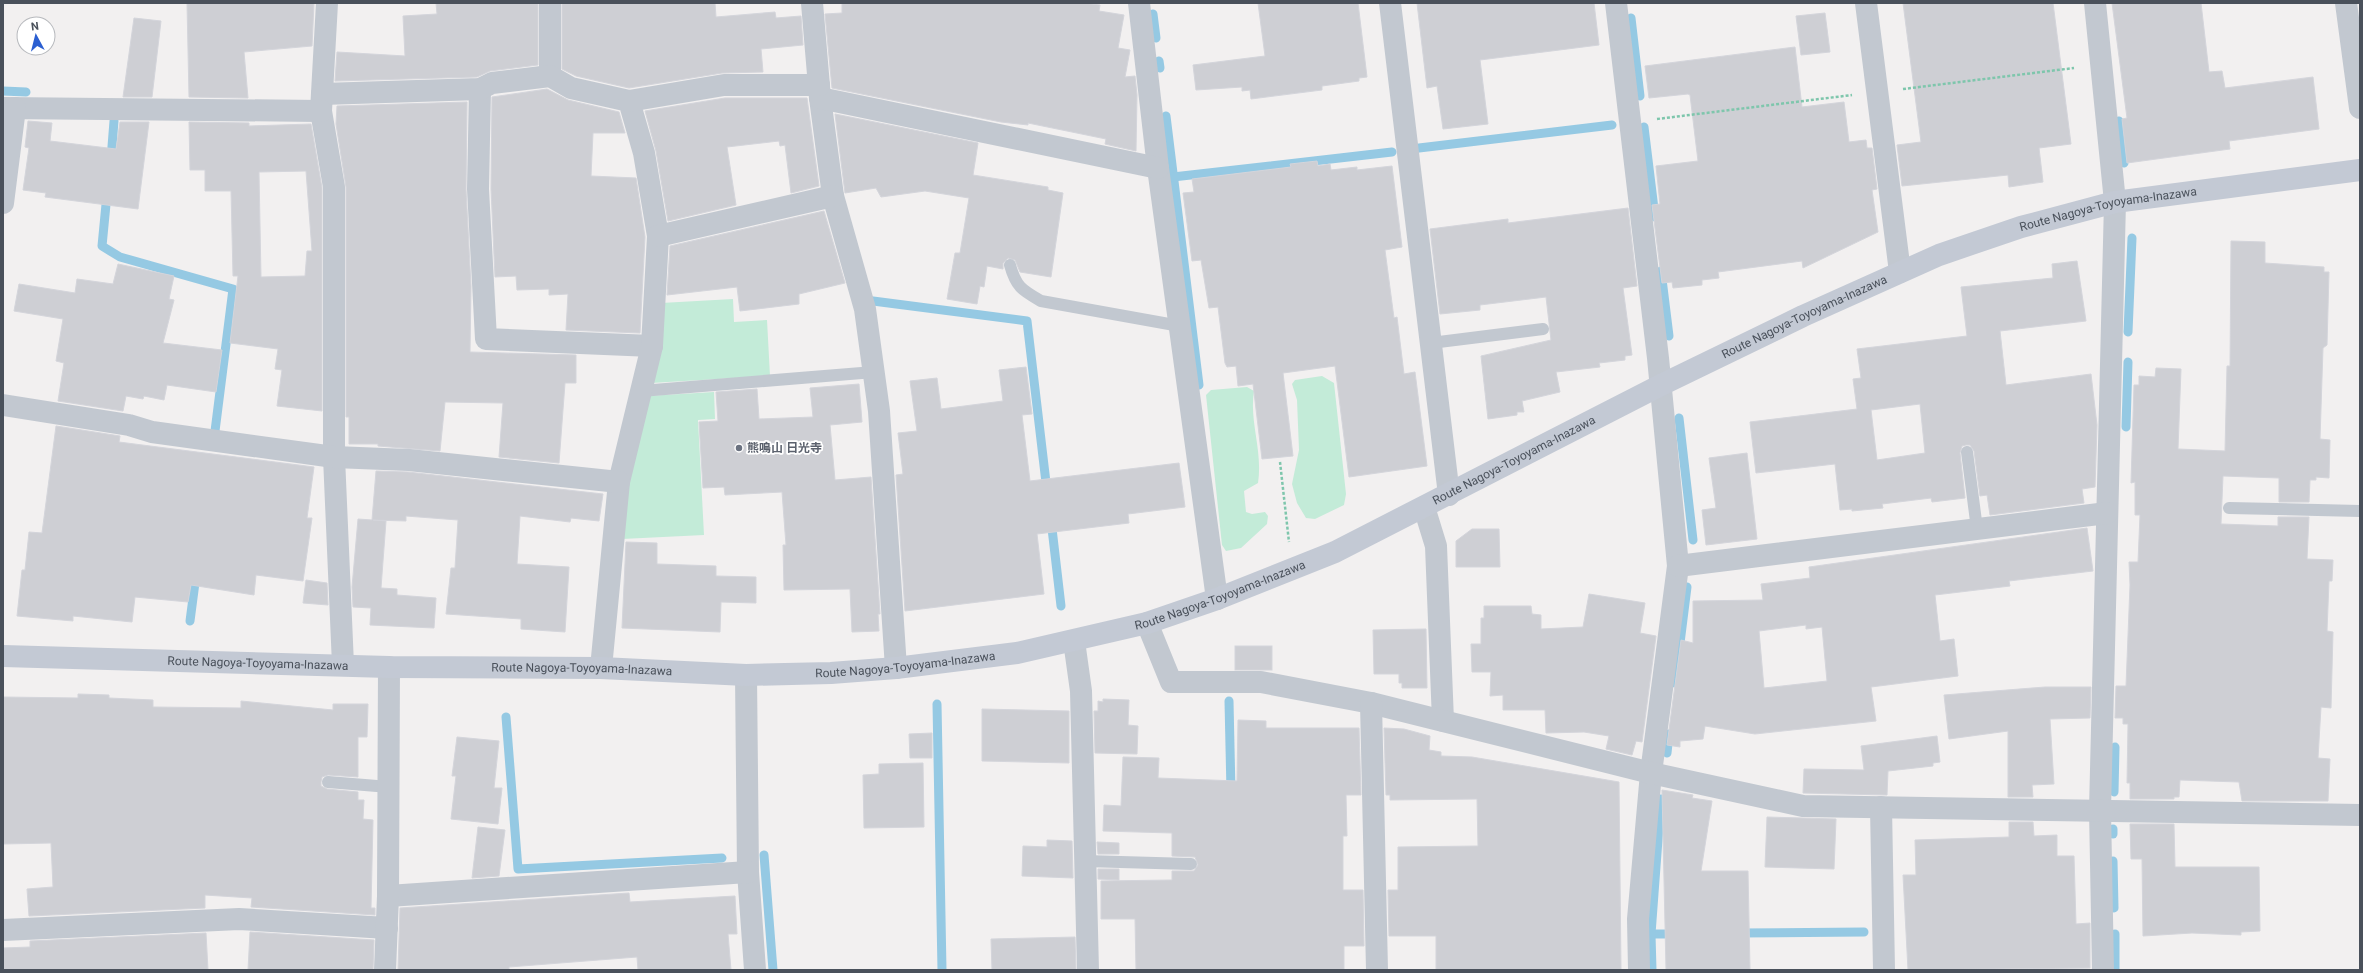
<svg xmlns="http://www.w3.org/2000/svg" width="2363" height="973" viewBox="0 0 2363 973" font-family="Roboto,'Noto Sans JP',sans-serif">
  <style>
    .green { fill: #c3ebd8 }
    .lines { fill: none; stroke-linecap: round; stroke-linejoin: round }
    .stream { stroke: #95c9e3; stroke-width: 9 }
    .building { fill: #cecfd4; stroke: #d4d5db; fill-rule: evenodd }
    .path { stroke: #7ec6ac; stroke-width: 2.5; stroke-dasharray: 3 2; stroke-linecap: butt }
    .service { stroke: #c2c8d0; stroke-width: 12 }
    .minor { stroke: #c2c8d0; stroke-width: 22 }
    .secondary { stroke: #c3c9d4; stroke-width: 22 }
    .worship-dot { fill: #6b7280; stroke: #fff; stroke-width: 1.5 }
    .labels { text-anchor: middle; stroke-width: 3.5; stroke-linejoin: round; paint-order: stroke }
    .street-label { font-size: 12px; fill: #4a515b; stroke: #fff }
    .worship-label { font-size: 12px; font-weight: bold; fill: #5b616d; stroke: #fff; text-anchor: start }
  </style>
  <rect width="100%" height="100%" fill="#f2f0f0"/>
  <!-- green -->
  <g class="green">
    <polygon points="733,299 734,322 767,320 770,376 651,383 661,303"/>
    <polygon points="1322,376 1334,383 1346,494 1344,505 1315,519 1306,518 1297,503 1292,484 1299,450 1297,400 1292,384 1295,380"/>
    <path d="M1247,387L1254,391C1249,422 1263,450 1258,483L1244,491L1246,512L1252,514L1265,512L1268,516L1267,524L1241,548L1226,551L1222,545L1206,395L1211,390Z"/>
    <polygon points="714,392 715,419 698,420 704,535 622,539 627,485 647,396"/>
  </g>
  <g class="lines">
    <!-- stream -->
    <g class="stream">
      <polyline points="1153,14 1156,38"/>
      <polyline points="1631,18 1640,96"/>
      <polyline points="1159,61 1160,68"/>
      <polyline points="3,91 26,92"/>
      <polyline points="1166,116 1199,385"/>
      <polyline points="2119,121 2124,163"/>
      <polyline points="1644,127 1655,217"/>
      <polyline points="1419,148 1612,125"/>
      <polyline points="111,159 114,121"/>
      <polyline points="1173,177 1392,152"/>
      <polyline points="107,194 102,246 120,257 233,289 215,431"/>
      <polyline points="1661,271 1669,336"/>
      <polyline points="873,301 1027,321 1047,491"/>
      <polyline points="2128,332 2132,238"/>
      <polyline points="1679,418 1693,540"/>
      <polyline points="2126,427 2128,362"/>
      <polyline points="1051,520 1061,606"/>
      <polyline points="190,621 196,575"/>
      <polyline points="1675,683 1687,587"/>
      <polyline points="1229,701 1231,792"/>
      <polyline points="937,704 942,970"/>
      <polyline points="506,717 518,869 722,858"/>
      <polyline points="1667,753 1669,734"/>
      <polyline points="2114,792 2115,747"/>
      <polyline points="2113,829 2113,834"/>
      <polyline points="764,855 773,970"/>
      <polyline points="2113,861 2114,908"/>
      <polyline points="1737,933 1864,932"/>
      <polyline points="1651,934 1676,934"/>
      <polyline points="2115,934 2115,970"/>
      <polyline points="1652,970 1651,934 1661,799"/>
    </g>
  </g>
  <!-- building -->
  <g class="building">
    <polygon points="187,3 314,3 312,46 244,52 248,98 189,97"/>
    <polygon points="436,3 538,3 538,65 490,71 477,77 335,81 337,52 405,56 403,16 437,14"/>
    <polygon points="562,3 715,3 716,17 775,12 776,18 801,16 803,45 761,49 763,72 722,73 629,88 576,76 562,69"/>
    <polygon points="842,3 1084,3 1100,5 1099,11 1124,15 1118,48 1130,50 1125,77 1135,76 1137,95 1136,151 1105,144 1106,139 1028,123 1028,125 1001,122 832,88 825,14 842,13"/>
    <polygon points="1258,3 1358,3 1367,77 1359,78 1359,81 1322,86 1322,90 1251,99 1250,90 1242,91 1242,87 1196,90 1193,65 1265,56"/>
    <polygon points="1417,3 1594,3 1599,45 1480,60 1488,124 1443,129 1437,86 1427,88"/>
    <polygon points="1903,3 2053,3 2071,144 2039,148 2043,182 2009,187 2008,175 1902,186 1897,145 1921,142"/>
    <polygon points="2112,3 2201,3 2209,72 2222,71 2225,88 2313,77 2319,129 2229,141 2230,149 2127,163 2122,119 2127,118"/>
    <polygon points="1825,13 1830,52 1801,55 1796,16"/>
    <polygon points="134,18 161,21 152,97 123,97"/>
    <polygon points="1795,47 1802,107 1844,102 1849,142 1866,140 1867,148 1872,148 1877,189 1872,190 1878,232 1803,268 1802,261 1718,272 1719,278 1702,280 1702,285 1673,288 1672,282 1662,283 1652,205 1660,204 1656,166 1698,161 1690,95 1688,94 1649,98 1645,66"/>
    <polygon points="547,89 568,100 619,112 625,133 593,133 591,176 636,178 645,237 640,333 566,330 568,294 549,295 549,289 517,290 516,276 495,277 491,189 492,97"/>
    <polygon points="725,98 807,98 819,186 791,193 785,145 780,146 779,141 727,147 736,205 668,221 656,151 645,111"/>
    <polygon points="467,102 466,189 471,286 470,352 576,355 576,383 565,383 559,463 499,457 503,403 445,402 440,451 378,446 378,444 349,444 349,417 346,417 346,187 336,124 337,106"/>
    <polygon points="835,114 978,143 973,175 1048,187 1048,190 1063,193 1051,277 1020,272 1015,260 1008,258 1003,263 1003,269 987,266 984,287 980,286 977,304 947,299 955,253 960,253 969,198 925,191 881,197 876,188 845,193"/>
    <polygon points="28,121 52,123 50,141 116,149 120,122 149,122 138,209 45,197 46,193 23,190 29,148 25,147"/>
    <path d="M189,122L249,123V126L311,124L322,188V411L277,406L282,370L275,369L278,349L230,343L238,276H233L231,191H205V170H190ZM306,171L312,251H307L305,276L261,277L259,172Z"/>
    <polygon points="1317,161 1318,166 1330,164 1331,170 1357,167 1357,170 1392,166 1402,247 1385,250 1394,318 1397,317 1404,374 1415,372 1427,466 1349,477 1335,366 1283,373 1293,456 1262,459 1253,384 1238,386 1236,366 1227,367 1225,363 1218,307 1209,308 1201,260 1192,261 1183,193 1194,192 1192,179 1291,167 1290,164"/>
    <polygon points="1628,208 1637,286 1623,288 1632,355 1625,356 1625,360 1599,363 1600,367 1556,372 1560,392 1522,401 1524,412 1517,412 1517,415 1488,419 1481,356 1551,340 1546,297 1480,305 1480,310 1440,314 1430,229 1508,219 1508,223"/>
    <polygon points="824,211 845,283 799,294 799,304 740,311 737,287 667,295 670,246"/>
    <polygon points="2231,241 2265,242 2265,263 2324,267 2324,272 2329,272 2327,345 2323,348 2320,439 2330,440 2329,478 2316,477 2316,480 2310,480 2309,502 2279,502 2279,478 2223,476 2221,524 2278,526 2278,517 2309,517 2307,559 2333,560 2332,581 2329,581 2327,631 2333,632 2331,708 2321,707 2318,758 2330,759 2328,801 2242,801 2239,782 2180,780 2179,797 2174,797 2174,799 2130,799 2130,783 2127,783 2128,724 2123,724 2123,718 2115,718 2116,686 2126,686 2130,585 2129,562 2138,562 2140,515 2135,515 2135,482 2131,483 2134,385 2139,385 2139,376 2155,377 2156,368 2181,369 2178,449 2225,451 2227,366 2230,366"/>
    <path d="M2077,261L2086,321L2000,331L2006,385L2091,374L2097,425L2095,487L2082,489L2084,503L1990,515L1987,495L1980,496L1974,451L1970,445H1966L1962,446L1960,453L1965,498L1932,502L1931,498L1882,504L1883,508L1852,511V509L1840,510L1835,464L1756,473L1750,422L1857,409L1853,379L1861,378L1857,349L1967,336L1961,287L2053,278L2052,264ZM1920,404L1925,453L1877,460L1871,410Z"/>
    <polygon points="118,264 174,276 169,299 174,300 163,343 222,350 216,392 167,385 164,400 144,396 143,399 126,396 123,411 58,401 64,363 56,361 63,319 14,311 19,284 75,293 77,279 113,284"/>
    <polygon points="1026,367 1032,414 1022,415 1030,481 1179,463 1185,507 1128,514 1129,523 1037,534 1044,594 905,611 896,475 903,474 898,433 917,431 910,381 937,378 941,409 1003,401 999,370"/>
    <polygon points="859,384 862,422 830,425 835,480 871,477 880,614 878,614 879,631 852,632 850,589 784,590 783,545 786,545 782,492 725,495 724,487 703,488 699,422 718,421 716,392 757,389 759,419 813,417 810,388"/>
    <polygon points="56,426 120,436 119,442 314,467 307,518 312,518 303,581 256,575 254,595 191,585 188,602 135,597 132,622 73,616 73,621 17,616 22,570 25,570 29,532 42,533"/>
    <polygon points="1747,453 1757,539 1706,545 1702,510 1716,508 1709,458"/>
    <polygon points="376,471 408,472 603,494 599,521 571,518 570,522 520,516 517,564 569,567 565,632 521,629 521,619 446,614 451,568 455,568 458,520 406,516 406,521 373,520 386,521 381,588 397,589 397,595 436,598 434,628 370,625 371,608 353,607 352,587 358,519 372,520"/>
    <path d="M2087,528L2093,571L2009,581L2010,586L1935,595L1940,641L1954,639L1958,676L1871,687L1876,721L1755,734L1705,726L1703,739L1680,741V747L1667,745L1681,640L1693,643V601L1763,600L1761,584L1810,578L1809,567ZM1806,625V629L1822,627L1827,681L1764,688L1759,631Z"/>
    <polygon points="1472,529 1499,529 1500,567 1456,567 1456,541"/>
    <polygon points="626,542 657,543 657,564 716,566 716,576 756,577 756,603 721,602 720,632 622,628"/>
    <polygon points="306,580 327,583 328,605 303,603"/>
    <polygon points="1589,594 1645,603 1640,633 1656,636 1642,742 1636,741 1632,755 1606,749 1609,736 1584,732 1546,733 1545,710 1503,710 1503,695 1490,696 1491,672 1472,672 1471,644 1481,644 1481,618 1484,618 1484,606 1531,606 1532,614 1541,615 1541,629 1583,627"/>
    <polygon points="1426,629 1427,688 1402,688 1402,683 1399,683 1399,674 1374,674 1373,630"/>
    <rect x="1235" y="646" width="37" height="24"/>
    <polygon points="2045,687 2091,687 2090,718 2050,719 2054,784 2032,785 2033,797 2008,797 2008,731 1949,739 1944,695"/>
    <polygon points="78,694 109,695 109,698 153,700 153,707 241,708 241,701 333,710 333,704 368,704 367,737 358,737 358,777 328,775 322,777 321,782 321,786 327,789 358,792 358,800 364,800 363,819 373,820 371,908 375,908 375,915 251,907 252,898 205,895 205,908 29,916 27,889 53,887 51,843 3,844 3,697 78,698"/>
    <polygon points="1103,699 1129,700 1128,725 1138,726 1137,754 1095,753 1094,711 1098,711 1098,701 1103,702"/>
    <polygon points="982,709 1069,711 1069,763 982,761"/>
    <polygon points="1238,720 1266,721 1266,728 1359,728 1361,795 1346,795 1347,836 1343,836 1343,890 1363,890 1364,946 1344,946 1344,970 1136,970 1135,919 1101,919 1101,881 1172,880 1172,871 1194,871 1198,865 1195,857 1172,856 1172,833 1103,831 1104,805 1121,806 1123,757 1159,758 1158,778 1237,781"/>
    <polygon points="1384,728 1404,729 1430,736 1429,750 1441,752 1441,756 1472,757 1619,782 1621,970 1436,970 1436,936 1389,936 1388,890 1398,890 1398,847 1478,846 1477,799 1390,800 1390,795 1386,795"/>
    <polygon points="932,733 932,758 910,758 909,734"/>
    <polygon points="1937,736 1940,762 1933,763 1933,766 1888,771 1887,795 1803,793 1804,769 1864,770 1861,746"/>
    <polygon points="457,737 499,741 494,788 502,788 498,824 451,819 456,776 452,776"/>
    <polygon points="923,763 924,827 864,828 863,775 879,774 879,764"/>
    <polygon points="1662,790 1693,795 1692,798 1712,801 1701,871 1748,871 1750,970 1666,970"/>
    <polygon points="1767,817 1836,819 1834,869 1765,867"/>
    <polygon points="2009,822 2033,822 2034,836 2057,835 2057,856 2074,856 2076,924 2090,923 2090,968 1908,970 1903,875 1916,875 1915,840 2009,837"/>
    <polygon points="2130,824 2174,824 2175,867 2259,867 2260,931 2241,932 2241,935 2192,933 2143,936 2142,859 2131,859"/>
    <polygon points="478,827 505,830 499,876 472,878"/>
    <polygon points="1047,840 1072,841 1073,878 1022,876 1023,846 1047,847"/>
    <polygon points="1097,842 1119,843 1119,854 1098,854"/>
    <polygon points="1098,869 1119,869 1119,880 1098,879"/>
    <polygon points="629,893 630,902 735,896 737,934 728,934 731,970 638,970 637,957 509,967 509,970 398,970 400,908"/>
    <polygon points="250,932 374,940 373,970 248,970"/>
    <polygon points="206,933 208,970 3,970 3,948 30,947 30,941"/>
    <polygon points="1075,937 1076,970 992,970 991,939"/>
  </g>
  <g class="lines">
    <!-- path -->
    <g class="path">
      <polyline points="1903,89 2074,68"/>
      <polyline points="1657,119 1852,95"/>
      <polyline points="1280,462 1289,542"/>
    </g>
    <!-- service -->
    <g class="service">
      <path d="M1010,265C1016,287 1022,290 1041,301L1180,326"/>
      <polyline points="1431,343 1543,329"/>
      <polyline points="641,391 874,372"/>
      <polyline points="1967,452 1977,529"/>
      <polyline points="2229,508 2360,511"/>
      <polyline points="328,782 389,787"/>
      <polyline points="1085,861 1191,864"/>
    </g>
    <!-- minor -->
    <g class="minor">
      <polyline points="327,3 321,111 334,187 334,457 343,665"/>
      <polyline points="550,3 550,76"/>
      <polyline points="812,3 820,98 833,196 865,309 879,411 896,668"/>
      <polyline points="1139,3 1158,168 1217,599"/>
      <polyline points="1390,3 1449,495"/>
      <polyline points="1616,3 1658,358 1678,566 1651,773 1638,919 1639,970"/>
      <polyline points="1866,3 1900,272"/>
      <polyline points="2095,3 2115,202 2100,810 2103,970"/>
      <polyline points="2346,3 2360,108"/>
      <polyline points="480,89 478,189 486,339 652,346"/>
      <polyline points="322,94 480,89 492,83 550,76 571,88 629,101 644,153 658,236 652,346 619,482 601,668"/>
      <polyline points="820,98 1158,168"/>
      <polyline points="629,101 724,85 819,85"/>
      <polyline points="3,108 321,111"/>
      <polyline points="3,203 15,108"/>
      <polyline points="658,236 833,196"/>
      <polyline points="3,405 129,425 152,432 334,457 409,460 619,482"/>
      <polyline points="1424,507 1436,546 1443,721"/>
      <polyline points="1678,566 2107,513"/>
      <polyline points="1147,623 1171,682 1261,682 1371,703 1651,773 1803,806 2360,815"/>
      <polyline points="1074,641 1081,691 1088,970"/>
      <polyline points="746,675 748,872 755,970"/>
      <polyline points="1371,703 1377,970"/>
      <polyline points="1881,807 1884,970"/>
      <polyline points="388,896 748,872"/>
      <polyline points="3,930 239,919 387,928"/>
      <polyline points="385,970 388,896 389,667"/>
    </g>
    <!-- secondary -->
    <path class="secondary" id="s1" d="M3,656L389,667L601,668L746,675L831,673L896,668L1017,653L1147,623L1217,599L1335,552L1661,385L1803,316L1939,255L2021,227L2115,202L2360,170"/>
  </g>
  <!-- markers -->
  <circle class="worship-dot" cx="739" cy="448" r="4"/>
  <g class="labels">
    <!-- street labels -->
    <g class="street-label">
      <text dy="4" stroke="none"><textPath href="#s1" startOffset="2199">Route Nagoya-Toyoyama-Inazawa</textPath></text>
      <text dy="4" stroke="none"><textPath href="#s1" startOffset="1875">Route Nagoya-Toyoyama-Inazawa</textPath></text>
      <text dy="4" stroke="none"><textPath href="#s1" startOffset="1551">Route Nagoya-Toyoyama-Inazawa</textPath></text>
      <text dy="4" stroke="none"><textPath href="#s1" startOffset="1227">Route Nagoya-Toyoyama-Inazawa</textPath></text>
      <text dy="4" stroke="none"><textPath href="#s1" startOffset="255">Route Nagoya-Toyoyama-Inazawa</textPath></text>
      <text dy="4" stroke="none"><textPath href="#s1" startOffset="903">Route Nagoya-Toyoyama-Inazawa</textPath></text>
      <text dy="4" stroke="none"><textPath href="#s1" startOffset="579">Route Nagoya-Toyoyama-Inazawa</textPath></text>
    </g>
    <!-- worship labels -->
    <g class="worship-label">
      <text x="747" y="452">熊鳴山 日光寺</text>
    </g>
  </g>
  <!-- border -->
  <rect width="2363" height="973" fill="none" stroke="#4a515b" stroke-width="8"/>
  <!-- north arrow -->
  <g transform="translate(36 36) rotate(353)"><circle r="19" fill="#ffffff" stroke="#b7b9bd"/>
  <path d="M0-3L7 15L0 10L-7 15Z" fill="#2b5fd1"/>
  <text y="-6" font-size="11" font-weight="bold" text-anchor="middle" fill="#4a515b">N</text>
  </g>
</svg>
